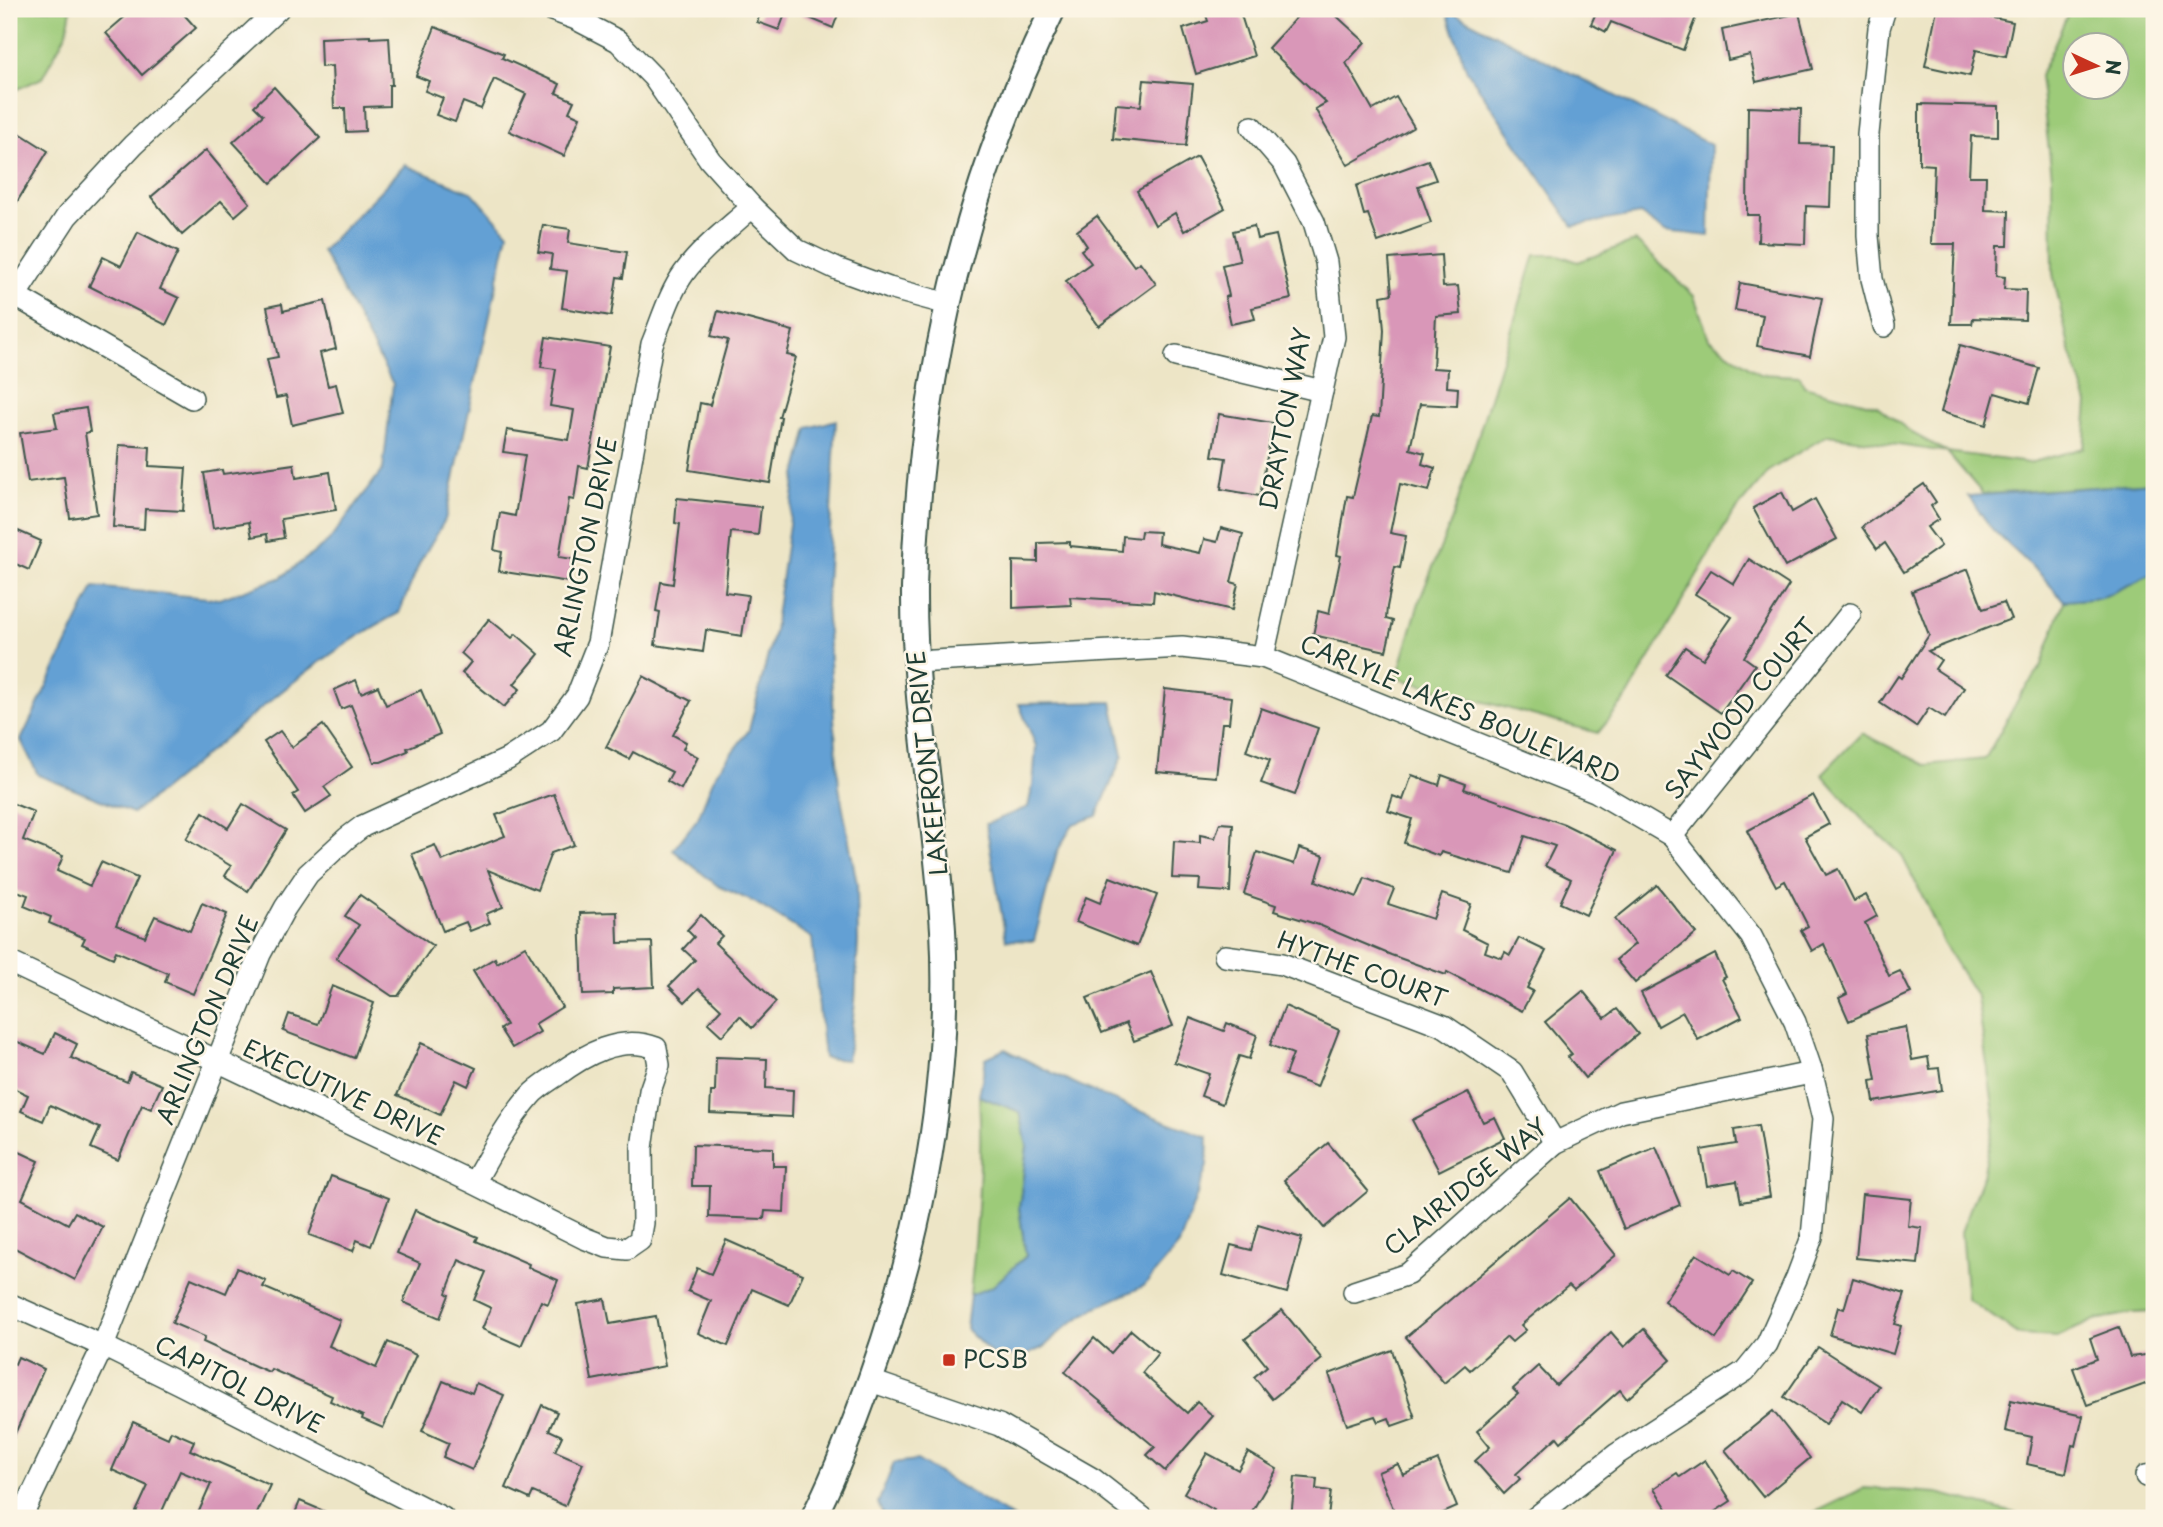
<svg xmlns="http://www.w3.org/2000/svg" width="2163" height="1527" viewBox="0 0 2163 1527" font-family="'Playpen Sans',sans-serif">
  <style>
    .green { fill: #9dcb79; stroke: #5e8456; stroke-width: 2; fill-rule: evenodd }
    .water { fill: #64a0d4; stroke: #426e84; stroke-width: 2 }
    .building { fill: #d997b8 }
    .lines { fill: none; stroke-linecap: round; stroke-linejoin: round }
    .minor-casing { stroke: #3e564a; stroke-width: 24 }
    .tertiary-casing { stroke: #3e564a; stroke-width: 28 }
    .minor { stroke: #fff; stroke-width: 21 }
    .tertiary { stroke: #fff; stroke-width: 24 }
    .poi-dot { fill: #c8321e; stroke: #fcf5e5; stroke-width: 2.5 }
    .labels { text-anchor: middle; stroke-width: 5; stroke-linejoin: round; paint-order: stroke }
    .street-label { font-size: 24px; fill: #1f3d34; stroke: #fcf5e5 }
    .poi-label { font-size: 24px; fill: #1f3d34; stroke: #fcf5e5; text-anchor: start }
  </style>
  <rect width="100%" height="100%" fill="#fcf5e5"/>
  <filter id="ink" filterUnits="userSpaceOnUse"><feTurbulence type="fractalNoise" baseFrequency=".0143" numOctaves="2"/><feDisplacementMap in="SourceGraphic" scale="14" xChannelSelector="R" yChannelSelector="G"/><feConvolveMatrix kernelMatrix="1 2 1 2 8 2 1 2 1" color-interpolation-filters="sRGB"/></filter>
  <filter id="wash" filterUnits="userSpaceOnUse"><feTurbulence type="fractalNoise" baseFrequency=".00686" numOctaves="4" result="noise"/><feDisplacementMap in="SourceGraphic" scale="28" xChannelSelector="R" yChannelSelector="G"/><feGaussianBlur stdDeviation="1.57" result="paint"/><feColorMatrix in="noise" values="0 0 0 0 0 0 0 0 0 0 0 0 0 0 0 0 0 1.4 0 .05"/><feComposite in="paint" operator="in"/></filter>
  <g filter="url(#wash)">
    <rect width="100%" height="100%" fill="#ede5c6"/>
    <!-- green -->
    <g class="green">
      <polygon points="9,9 71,9 67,32 42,78 9,93"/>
      <path d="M2070,9H2154V483L1983,494L1947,452L1828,435L1770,470L1731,516L1628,696L1598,733L1397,678L1420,599L1452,519L1535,255H1559L1578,262L1636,241L1694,296L1709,339L1759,374L1800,376L1804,386L1877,406L1912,433L1947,452L2029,463L2084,448L2088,403L2070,351L2053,274L2052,176L2040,76ZM2076,46H2118V88H2076Z"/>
      <polygon points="2154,573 2154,1312 2133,1313 2095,1320 2057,1337 2020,1335 1967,1299 1961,1232 1983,1175 1995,1119 1977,997 1943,943 1926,903 1901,854 1862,819 1822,774 1862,733 1925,765 1985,759 2021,694 2041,667 2064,601 2101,598"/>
      <path d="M979,1096L1020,1112L1027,1146L1019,1208L1026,1256L992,1287L970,1295C977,1229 983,1162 979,1096Z"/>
      <polygon points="1864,1488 1937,1493 2034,1518 1803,1518"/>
    </g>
    <!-- water -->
    <g class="water">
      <polygon points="1446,9 1711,145 1709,236 1664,231 1640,214 1573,226 1467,71"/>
      <path d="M405,165L473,193L508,233L445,520L420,562L399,613C299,664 222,747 133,813L38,775L21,740L94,587L219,599L280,578L328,542L383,469L393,384L322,251Z"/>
      <polygon points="836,420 826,605 839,787 857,884 858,941 855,1003 847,1060 824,1058 812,938 754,902 718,886 673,850 698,818 715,775 749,730 774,631 796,475 808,428"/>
      <polygon points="2154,483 2154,573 2101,598 2064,601 2042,576 1993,530 1968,496"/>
      <polygon points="1112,702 1123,755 1097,816 1073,824 1057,852 1034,941 1006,940 986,824 1028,807 1033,784 1036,746 1019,704"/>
      <path d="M1005,1049C1070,1084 1138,1111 1208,1137L1207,1166L1179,1245L1144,1286L1097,1307L1068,1325L1044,1347L1025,1356L992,1354L966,1329L970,1295L992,1287L1026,1256L1019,1208L1027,1146L1020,1112L979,1096L986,1058Z"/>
      <polygon points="917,1460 1013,1518 884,1518 878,1503 894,1463"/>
    </g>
    <g id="blocks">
      <!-- building -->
      <g class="building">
        <polygon points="134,9 179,9 196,28 142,75 106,33"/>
        <polygon points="762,9 787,9 779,30 757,22"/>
        <polygon points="788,9 840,9 833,28"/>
        <polygon points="1204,9 1239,9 1254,56 1196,74 1183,29 1208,21"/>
        <polygon points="1304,9 1329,9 1365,42 1346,63 1373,110 1396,97 1414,127 1348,165 1315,109 1326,103 1268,48"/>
        <polygon points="1618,9 1699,9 1683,50 1611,22 1606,32 1591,24 1595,15 1581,10"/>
        <polygon points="1937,9 1949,9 2013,22 2006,56 1976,50 1970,76 1925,66"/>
        <polygon points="1799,13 1813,69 1756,82 1750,55 1728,60 1722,30"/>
        <polygon points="435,27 504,54 502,58 560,84 556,93 574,101 569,112 580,117 564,156 509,131 526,94 494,79 481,109 463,102 455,122 436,115 443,98 425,91 429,81 416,76"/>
        <polygon points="370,36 370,38 389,37 392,85 389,85 389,106 364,107 365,131 346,132 345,108 334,108 332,66 321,67 320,38"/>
        <polygon points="1144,80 1193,84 1186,146 1113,139 1116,104 1141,106"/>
        <polygon points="274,87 320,138 271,183 233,142 263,115 254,106"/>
        <polygon points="1919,104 1998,106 1998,137 1971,136 1969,176 1986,176 1985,210 2009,211 2008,246 1997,246 1996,276 2005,277 2004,289 2026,290 2025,320 1973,318 1972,324 1951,324 1955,244 1931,244 1934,165 1919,164"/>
        <polygon points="1748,107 1801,109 1800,144 1832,145 1830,207 1806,206 1805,244 1758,242 1759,215 1747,215"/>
        <polygon points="18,132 48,151 9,215 9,147"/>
        <polygon points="206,150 250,203 235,216 221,201 182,235 151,197"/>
        <polygon points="1197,157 1225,208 1184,231 1175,213 1155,225 1137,191"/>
        <polygon points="1428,160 1436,180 1418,186 1431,223 1378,242 1368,214 1364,215 1356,186"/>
        <polygon points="1097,216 1134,266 1140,262 1156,284 1099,326 1066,281 1091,263 1081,250 1087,246 1077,231"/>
        <polygon points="543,225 570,229 568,243 627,252 623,278 617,277 611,316 562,308 567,271 550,269 552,254 538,252"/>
        <polygon points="1254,226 1257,239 1276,235 1291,299 1252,308 1255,319 1231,324 1225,297 1229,296 1222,265 1240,261 1233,231"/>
        <polygon points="138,232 178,252 160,289 179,298 166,325 89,286 103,257 121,266"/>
        <polygon points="1441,255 1443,287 1458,286 1461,314 1436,316 1433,368 1448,369 1447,387 1458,388 1457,406 1420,404 1410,449 1425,453 1422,464 1435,468 1429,491 1400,484 1390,533 1406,536 1400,568 1395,567 1387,607 1386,619 1393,621 1386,651 1313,635 1318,611 1329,614 1341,556 1337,555 1347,496 1353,497 1372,416 1379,417 1384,330 1381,296 1392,294 1389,259"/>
        <polygon points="1740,283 1822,298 1810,356 1757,346 1763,315 1735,310"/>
        <polygon points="325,301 336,349 320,353 328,386 336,384 343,413 292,425 286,396 276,398 267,359 278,357 267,307 282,304 283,311"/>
        <polygon points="718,311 793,331 787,355 796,357 779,417 781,417 770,483 689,470 700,403 710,405 728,340 711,336"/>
        <polygon points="546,337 610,347 588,468 579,466 574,500 569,499 559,557 573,559 569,582 499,571 502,552 494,550 500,513 515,516 525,455 503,452 507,430 569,440 574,410 550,406 556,369 541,367"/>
        <polygon points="1960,345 2039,368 2029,403 1995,393 1986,425 1941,412"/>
        <polygon points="86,408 90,432 85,433 97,514 70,518 64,477 28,482 20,433 57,428 54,413"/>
        <polygon points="1219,414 1273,423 1260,496 1221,489 1226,458 1212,456"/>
        <polygon points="119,445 150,447 149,466 186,468 183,511 145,509 144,529 113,527"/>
        <polygon points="294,464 296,478 330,472 336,510 281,519 284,538 268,541 267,534 252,537 249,522 213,528 204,473 222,470 223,474"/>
        <polygon points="1924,484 1936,502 1931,506 1939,519 1927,527 1941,546 1904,572 1885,543 1877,549 1862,527"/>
        <polygon points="1782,492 1792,512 1815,499 1837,539 1785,567 1753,508"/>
        <polygon points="677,498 761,507 758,535 731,532 725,592 748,595 742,636 706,630 703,652 655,645 660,612 656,611 661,582 673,584 680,524 675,523"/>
        <polygon points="9,527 41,541 29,570 9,561"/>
        <polygon points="1221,528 1243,534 1231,582 1238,584 1232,610 1154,591 1153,602 1070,597 1071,605 1013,608 1013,561 1038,562 1038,543 1070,542 1070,546 1122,551 1123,536 1140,538 1141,531 1159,532 1158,544 1200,553 1204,539 1217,542"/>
        <polygon points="1749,559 1789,585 1744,657 1755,665 1721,713 1666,675 1685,647 1703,659 1732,617 1695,594 1711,570 1734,584"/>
        <polygon points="1968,569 1983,609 2004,602 2011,619 1928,651 1941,660 1935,669 1964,688 1945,718 1929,708 1916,727 1880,703 1898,676 1901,678 1929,635 1912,591"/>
        <polygon points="489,619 512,638 516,634 539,654 514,684 520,689 504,707 462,673 471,662 461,653"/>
        <polygon points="643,676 691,701 673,735 686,742 683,749 698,757 681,789 667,781 672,772 633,752 629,759 606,747"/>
        <polygon points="356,680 361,693 378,686 386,705 421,690 440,734 407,748 408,751 381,762 374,762 351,705 341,709 334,690"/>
        <polygon points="1165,689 1232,697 1229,723 1222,723 1216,777 1157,772"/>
        <polygon points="1261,708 1318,728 1295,795 1261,783 1270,760 1246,751"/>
        <polygon points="323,725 352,767 324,787 331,796 305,813 293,795 298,792 264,742 280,731 292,747"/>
        <polygon points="1412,775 1439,785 1442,775 1466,784 1464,789 1564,824 1617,850 1586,915 1560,903 1571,879 1545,866 1555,846 1525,836 1512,873 1441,852 1439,856 1404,843 1412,819 1388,811 1393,796 1403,800"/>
        <polygon points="554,794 574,845 551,853 537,890 488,870 503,907 486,914 490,923 470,931 466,922 443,931 412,854 435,845 442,861 505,836 496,815"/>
        <polygon points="1813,795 1829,824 1805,837 1826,875 1838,869 1854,901 1866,895 1877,916 1865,923 1889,976 1900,971 1911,993 1849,1021 1839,998 1847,994 1824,944 1812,951 1801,930 1808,926 1785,881 1776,886 1747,831"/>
        <polygon points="9,802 34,812 23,840 63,856 57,871 90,886 101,862 137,878 116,925 145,937 155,916 190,931 202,903 227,914 193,994 165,982 168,973 116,951 113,958 82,944 85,938 49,923 51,917 24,906 28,895 9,888"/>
        <polygon points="243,804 286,830 248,891 225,876 231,866 186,839 203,812 228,828"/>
        <polygon points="1220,823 1233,824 1230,892 1199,890 1200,879 1172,878 1174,841 1200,843 1200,835 1215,838"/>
        <polygon points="1299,848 1324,856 1316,881 1357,897 1365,878 1394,889 1388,904 1433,919 1442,894 1471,904 1462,930 1488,943 1485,952 1502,958 1505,952 1510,955 1519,938 1546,951 1527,988 1533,991 1522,1011 1447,972 1446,975 1391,955 1319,925 1274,911 1276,905 1244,894 1257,852 1294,864"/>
        <polygon points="1110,877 1157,895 1137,946 1076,922 1086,897 1100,903"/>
        <polygon points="1657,885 1696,933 1635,983 1616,960 1635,944 1615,919"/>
        <polygon points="360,895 433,946 398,996 392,996 336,958 359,925 345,916"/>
        <polygon points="617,912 618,943 652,942 654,987 613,989 613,994 583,995 580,913"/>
        <polygon points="701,915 722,936 715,943 776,1002 752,1028 740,1016 722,1036 708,1023 721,1009 699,988 685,1002 669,986 695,960 683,949 694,937 687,930"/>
        <polygon points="525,946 562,1007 535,1024 540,1032 512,1048 500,1029 506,1025 473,971 495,958 497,963"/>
        <polygon points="1715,954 1726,977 1722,979 1742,1017 1698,1040 1683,1012 1658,1026 1641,993"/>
        <polygon points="1151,972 1173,1026 1134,1041 1126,1023 1102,1033 1087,998"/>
        <polygon points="332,986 374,1003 354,1058 283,1031 289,1014 318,1024"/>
        <polygon points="1583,991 1605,1018 1617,1009 1638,1034 1585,1078 1568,1057 1572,1054 1545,1022"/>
        <polygon points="1285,1006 1339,1030 1317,1087 1285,1075 1293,1054 1270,1045"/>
        <polygon points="1190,1018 1224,1031 1227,1023 1257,1035 1249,1059 1239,1056 1222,1104 1201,1096 1209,1074 1174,1062"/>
        <polygon points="1906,1027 1912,1060 1928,1057 1930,1069 1939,1068 1942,1090 1874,1102 1871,1081 1876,1080 1868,1034"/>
        <polygon points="55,1033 77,1044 71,1058 127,1082 131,1072 162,1085 151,1109 142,1105 118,1160 91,1148 100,1128 50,1105 43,1121 21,1111 28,1095 9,1086 9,1038 45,1054"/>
        <polygon points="421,1043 476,1068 468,1086 456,1080 440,1115 397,1095"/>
        <polygon points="716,1057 767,1059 766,1088 793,1090 792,1117 710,1113 711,1092 715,1092"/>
        <polygon points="1468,1092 1483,1122 1495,1117 1505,1138 1439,1171 1412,1120"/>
        <polygon points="1758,1126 1770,1197 1741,1202 1737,1181 1707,1186 1701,1150 1736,1144 1734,1130"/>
        <polygon points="1328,1143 1368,1191 1324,1228 1284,1180"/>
        <polygon points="693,1145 773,1148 773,1166 786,1166 784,1212 765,1211 764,1219 709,1217 710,1186 692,1186"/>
        <polygon points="9,1147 39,1161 22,1199 68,1224 75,1212 103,1227 75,1280 9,1245"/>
        <polygon points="1656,1147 1680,1205 1624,1229 1600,1171"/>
        <polygon points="331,1176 389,1198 371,1246 357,1240 353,1251 309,1235"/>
        <polygon points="1862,1194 1911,1199 1908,1226 1922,1228 1918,1264 1856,1258"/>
        <polygon points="1570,1198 1616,1255 1574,1290 1569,1285 1521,1325 1526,1330 1512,1342 1507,1337 1470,1370 1465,1365 1444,1383 1406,1337"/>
        <polygon points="415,1210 478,1237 476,1241 529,1264 528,1267 558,1280 548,1304 541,1301 521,1346 482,1329 491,1308 474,1300 486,1272 459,1260 446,1293 449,1295 440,1318 403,1302 420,1263 397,1253"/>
        <polygon points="1258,1225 1302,1238 1287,1293 1223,1275 1231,1245 1251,1250"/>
        <polygon points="726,1240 803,1274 789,1305 752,1289 728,1346 698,1333 711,1301 688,1291 697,1268 711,1274"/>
        <polygon points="1696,1254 1730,1275 1733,1271 1752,1283 1716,1339 1664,1301"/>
        <polygon points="237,1268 266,1281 263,1287 340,1320 329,1346 376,1368 388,1342 416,1355 383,1428 362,1419 363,1416 330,1401 332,1396 271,1369 269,1372 255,1366 203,1342 205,1337 172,1323 191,1278 226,1293"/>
        <polygon points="1853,1278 1905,1294 1895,1324 1901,1326 1893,1354 1830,1335 1838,1307 1844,1309"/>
        <polygon points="605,1299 610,1324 656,1316 665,1366 592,1380 578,1304"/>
        <polygon points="1282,1310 1322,1359 1272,1399 1254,1377 1267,1366 1245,1339"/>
        <polygon points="2119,1327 2130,1357 2154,1354 2154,1381 2087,1405 2073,1368 2097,1359 2090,1338"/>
        <polygon points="1644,1329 1671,1360 1627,1399 1620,1390 1561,1442 1557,1437 1516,1474 1520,1479 1504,1494 1475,1461 1490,1447 1477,1431 1518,1394 1513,1389 1538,1366 1556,1385 1611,1332 1624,1347"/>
        <polygon points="1131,1330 1158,1353 1142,1373 1187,1413 1197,1402 1213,1416 1165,1471 1147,1455 1155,1447 1065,1372 1094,1338 1111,1353"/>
        <polygon points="1818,1347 1879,1386 1862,1412 1842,1399 1826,1424 1784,1397"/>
        <polygon points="1392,1350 1415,1418 1392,1426 1389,1418 1378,1422 1375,1416 1347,1425 1329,1374"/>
        <polygon points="18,1357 44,1369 9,1447 9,1361 15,1364"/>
        <polygon points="443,1381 472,1393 476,1383 504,1395 472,1470 443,1457 449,1443 422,1431"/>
        <polygon points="2011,1400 2083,1416 2076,1446 2072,1445 2066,1473 2027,1464 2032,1437 2005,1431"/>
        <polygon points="542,1405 557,1412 549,1430 562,1436 555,1451 583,1463 565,1506 533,1492 530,1499 506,1488"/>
        <polygon points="1773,1411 1810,1458 1763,1497 1725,1450"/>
        <polygon points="133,1422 168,1438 171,1431 194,1441 190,1450 270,1485 255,1518 196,1518 211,1484 180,1471 159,1518 149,1518 136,1512 148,1486 112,1470"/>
        <polygon points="1248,1452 1277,1469 1248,1518 1209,1518 1214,1510 1184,1493 1207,1453 1238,1470"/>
        <polygon points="1438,1460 1457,1507 1432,1518 1397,1518 1378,1472 1398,1464 1403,1475"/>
        <polygon points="1705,1460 1731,1501 1705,1518 1673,1518 1654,1488 1677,1473 1680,1477"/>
        <polygon points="1295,1477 1317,1479 1316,1489 1331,1491 1328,1518 1291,1518"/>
        <polygon points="300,1501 340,1518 293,1518"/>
      </g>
    </g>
  </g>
  <g filter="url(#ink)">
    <use href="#blocks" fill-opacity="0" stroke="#3e564a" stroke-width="2"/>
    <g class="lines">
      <defs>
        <g id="minor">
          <polyline points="549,9 576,19 618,41 654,78 710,160 752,207 797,250 837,269 889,288 948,304"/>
          <polyline points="1252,127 1284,164 1314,222 1326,262 1334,337 1263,657"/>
          <polyline points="9,292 192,398"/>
          <polyline points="9,305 67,216 133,145 278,9"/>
          <polyline points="1884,326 1872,279 1868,236 1868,134 1879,28 1885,9"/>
          <polyline points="1176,356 1322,391"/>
          <polyline points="916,662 1182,647 1263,657 1595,791 1672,836 1751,936 1795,1022 1811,1069 1823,1119 1812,1237 1797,1277 1767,1344 1745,1371 1617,1454 1535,1518"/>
          <polyline points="1672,836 1850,614"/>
          <polyline points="1225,956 1282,964 1444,1026 1512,1072 1555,1143"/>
          <path d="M9,962L474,1183L584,1238L607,1247L627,1249L640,1240L643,1223L642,1148L650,1091L659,1065L656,1048C620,1034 584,1055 556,1076C547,1082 537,1088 530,1096C507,1123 491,1153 474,1183"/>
          <polyline points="1354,1292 1408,1274 1555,1143 1621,1112 1806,1074 1811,1069"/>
          <polyline points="9,1304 103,1346 180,1384 443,1518"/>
          <polyline points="871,1381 999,1425 1093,1479 1143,1518"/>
          <polyline points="2146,1476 2154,1475"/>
          <path d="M21,1518L103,1346L260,954L285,908L308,874L347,838L363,826L508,759L551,731L577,696L598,643L652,344C662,320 669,294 684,273C702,248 729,228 752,207"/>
        </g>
        <path id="tertiary" d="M813,1518C830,1486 843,1452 856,1418C916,1264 952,1096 943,930C936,816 913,702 914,588C918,386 964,190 1053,9"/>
      </defs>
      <!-- minor casing -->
      <use href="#minor" class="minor-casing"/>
      <!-- tertiary casing -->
      <use href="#tertiary" class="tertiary-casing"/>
      <!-- minor -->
      <use href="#minor" class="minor"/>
      <!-- tertiary -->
      <use href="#tertiary" class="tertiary"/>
    </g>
  </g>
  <!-- markers -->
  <rect class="poi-dot" x="942" y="1353" width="14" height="14" rx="3.5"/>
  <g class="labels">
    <!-- street labels -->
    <g class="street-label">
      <text transform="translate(1286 419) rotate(-79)" y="8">DRAYTON WAY</text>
      <text transform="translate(586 547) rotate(-78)" y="8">ARLINGTON DRIVE</text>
      <text transform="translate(1741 709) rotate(-51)" y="8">SAYWOOD COURT</text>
      <text transform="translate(1460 710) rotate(23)" y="8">CARLYLE LAKES BOULEVARD</text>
      <text transform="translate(928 763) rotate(-96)" y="8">LAKEFRONT DRIVE</text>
      <text transform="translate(1362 970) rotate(20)" y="8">HYTHE COURT</text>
      <text transform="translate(208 1020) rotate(-67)" y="8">ARLINGTON DRIVE</text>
      <text transform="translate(343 1093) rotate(25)" y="8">EXECUTIVE DRIVE</text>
      <text transform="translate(1466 1187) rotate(-39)" y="8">CLAIRIDGE WAY</text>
      <text transform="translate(239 1385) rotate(27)" y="8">CAPITOL DRIVE</text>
    </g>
    <!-- poi labels -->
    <g class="poi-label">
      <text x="963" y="1368">PCSB</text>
    </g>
  </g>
  <!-- margin -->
  <rect width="2163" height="1527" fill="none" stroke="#fcf5e5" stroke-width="35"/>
  <!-- north arrow -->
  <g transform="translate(2096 66) rotate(94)"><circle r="33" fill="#fcf5e5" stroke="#a4ab9e" stroke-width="2"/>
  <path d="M0-5L12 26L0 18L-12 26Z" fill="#c8321e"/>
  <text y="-10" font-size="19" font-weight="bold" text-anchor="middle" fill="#1f3d34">N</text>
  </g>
</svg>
